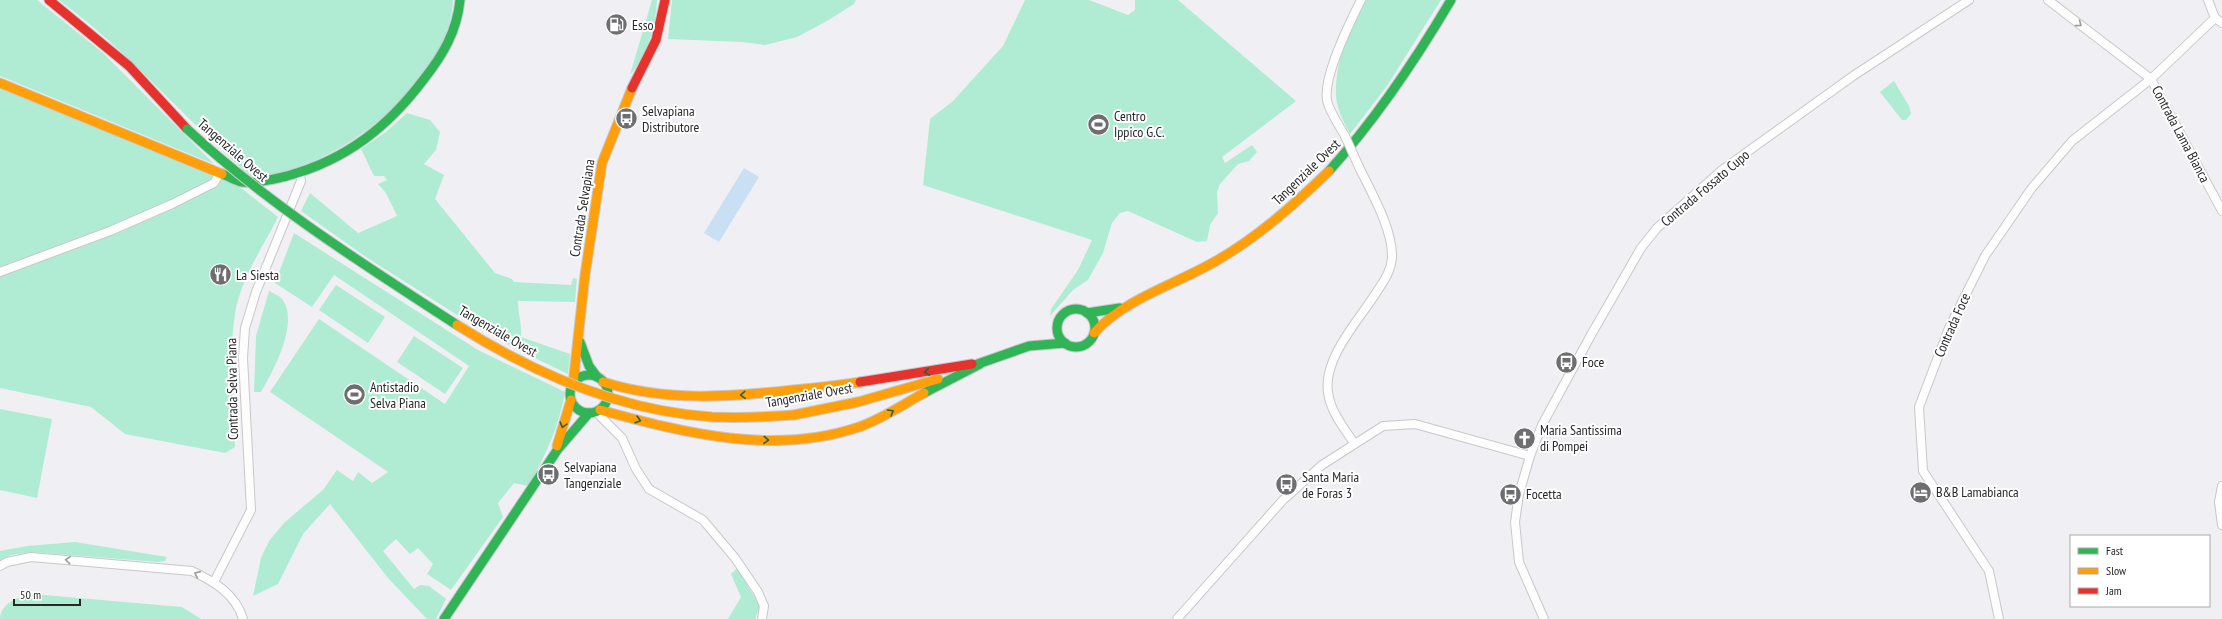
<svg xmlns="http://www.w3.org/2000/svg" width="2222" height="619" viewBox="0 0 2222 619" font-family="'PT Sans Narrow',sans-serif">
  <style>
    .green { fill: #b0ecd4 }
    .water { fill: #c9e0f4 }
    .lines { fill: none; stroke-linecap: round; stroke-linejoin: round }
    .street-casing { stroke: #c8c8cb; stroke-width: 10 }
    .fast-casing { stroke: #c8c8cb; stroke-width: 11 }
    .slow-casing { stroke: #c8c8cb; stroke-width: 11 }
    .jam-casing { stroke: #c8c8cb; stroke-width: 11 }
    .street { stroke: #fdfdfd; stroke-width: 8 }
    .fast { stroke: #30b455; stroke-width: 9 }
    .slow { stroke: #ff9f0a; stroke-width: 9 }
    .jam { stroke: #e5322d; stroke-width: 9 }
    .street-bridge-casing { stroke: #c8c8cb; stroke-width: 10; stroke-linecap: butt }
    .fast-bridge-casing { stroke: #cacacc; stroke-width: 11; stroke-linecap: butt }
    .slow-bridge-casing { stroke: #cacacc; stroke-width: 11; stroke-linecap: butt }
    .street-bridge { stroke: #fdfdfd; stroke-width: 8 }
    .fast-bridge { stroke: #30b455; stroke-width: 9 }
    .slow-bridge { stroke: #ff9f0a; stroke-width: 9 }
    .oneway { stroke: #9d9d9e }
    .oneway2 { stroke: #2b5f3b }
    .labels { text-anchor: middle; stroke-width: 4; stroke-linejoin: round; paint-order: stroke }
    .poi-label { font-size: 14px; fill: #28272a; stroke: #fff; text-anchor: start }
    .street-label { font-size: 14px; fill: #28272a; stroke: #fff }
  </style>
  <rect width="100%" height="100%" fill="#f0eff3"/>
  <!-- green -->
  <g class="green">
    <polygon points="0,0 37,0 103,53 214,164 0,76"/>
    <path d="M59,0H453C451,84 331,174 252,177C185,120 130,52 59,0Z"/>
    <path d="M652,0H657C656,26 647,55 630,75Z"/>
    <polygon points="672,0 856,0 854,4 827,21 797,37 765,45 742,42 668,39"/>
    <polygon points="1025,0 1089,0 1128,15 1135,10 1135,0 1178,0 1296,101 1222,157 1225,163 1252,145 1257,152 1249,161 1238,164 1220,184 1217,192 1218,213 1210,225 1207,241 1197,242 1128,211 1120,213 1112,223 1103,253 1088,280 1073,290 1050,316 1051,309 1078,270 1092,240 923,185 930,119 953,101 1003,46"/>
    <path d="M1366,0H1441L1387,86L1350,134C1344,122 1336,108 1336,94C1335,61 1350,28 1366,0Z"/>
    <polygon points="1894,81 1909,106 1911,114 1906,120 1902,120 1880,92"/>
    <path d="M0,89L236,184L278,217C263,247 240,280 235,314C228,357 234,404 235,447L225,453L125,434L91,407L0,388Z"/>
    <path d="M407,113L430,120L440,132L436,150L424,164L444,175L435,199L495,273L512,279L514,282L571,285L573,278L577,279L575,302L518,301C518,314 522,324 521,337L570,354L568,374L512,347L457,315L366,257L301,211L310,193L358,233L397,216L386,193L378,184L387,180L384,176H374L361,149L386,132Z"/>
    <path d="M294,233L478,350L565,392C559,427 546,455 528,486L514,483L498,503L503,517L451,590L427,574L433,564L418,548L410,554L396,539L383,551L414,589L420,585L429,586L446,599L436,619H427L388,578L330,504L303,534L278,584L253,596L261,558L269,541L285,522L323,490L337,470L353,481L358,472L372,483L388,472L270,392L319,319L445,404L469,366L334,275L312,307L275,283Z"/>
    <polygon points="336,285 385,317 368,343 319,310"/>
    <path d="M269,291C273,293 280,296 282,299C300,322 273,372 261,392H254L256,336Z"/>
    <polygon points="414,336 463,368 445,394 397,362"/>
    <polygon points="0,409 52,419 37,498 0,490"/>
    <polygon points="75,542 167,557 165,561 158,562 31,552 11,555 0,560 0,551 27,546"/>
    <polygon points="737,568 760,606 755,619 728,619 741,597 731,574"/>
    <path d="M33,594L182,607L201,619H0C0,603 20,596 33,594Z"/>
  </g>
  <!-- water -->
  <polygon class="water" points="744,168 759,177 719,242 704,233"/>
  <g class="lines">
    <defs>
      <g id="street">
        <polyline points="2048,0 2151,79 2222,211"/>
        <polyline points="2208,0 2215,18 2222,23"/>
        <path d="M1345,136C1340,127 1328,109 1327,100C1323,76 1350,22 1361,0"/>
        <polyline points="0,272 110,231 172,204 214,183 220,173"/>
        <polyline points="596,412 622,438 636,469 649,489 703,520 735,558 758,592 764,606 762,619"/>
        <path d="M1354,443C1344,428 1330,411 1328,392C1323,358 1359,320 1376,293C1383,282 1391,272 1392,258C1393,229 1371,192 1359,167"/>
        <polyline points="2222,486 2219,502 2222,525"/>
        <path d="M0,566L7,562L31,557L192,571C213,581 236,594 243,619"/>
        <polyline points="214,582 251,510 243,358 245,328 256,292 301,181 300,174"/>
        <polyline points="1177,619 1283,500 1322,465 1383,426 1415,424 1530,456"/>
        <polyline points="1544,619 1519,562 1515,522 1519,494 1530,456 1542,425 1591,335 1641,248 1657,228 1722,170 1853,76 1969,0"/>
        <polyline points="1999,619 1989,571 1923,471 1919,407 1949,328 1985,256 2031,189 2072,141 2151,79 2215,18"/>
      </g>
      <g id="fast">
        <path d="M1329,171C1377,118 1415,61 1451,0"/>
        <path d="M222,174C228,176 236,181 242,182C256,184 274,179 287,176C346,160 388,127 424,79C443,55 457,31 460,0"/>
        <circle cx="1076" cy="328" r="19"/>
        <polyline points="1087,313 1120,308"/>
        <polyline points="580,342 589,366 597,377"/>
        <polyline points="972,366 1029,346 1065,343"/>
        <circle cx="589" cy="394" r="19"/>
        <polyline points="924,393 980,364"/>
        <polyline points="444,619 558,449 589,413"/>
      </g>
      <g id="slow">
        <polyline points="0,83 222,174"/>
        <path d="M1094,333C1124,299 1177,284 1216,261C1258,237 1295,204 1329,171"/>
        <path d="M603,382C666,402 729,397 793,390C816,388 838,386 860,382"/>
        <polyline points="573,384 585,275 602,163 632,88"/>
        <path d="M600,410C684,433 774,456 859,427C882,419 902,405 924,393"/>
        <polyline points="794,415 858,402 938,379"/>
        <polyline points="557,446 571,400"/>
      </g>
      <g id="jam">
        <polyline points="49,0 129,66 187,129"/>
        <polyline points="632,88 656,40 665,0"/>
        <polyline points="860,382 972,364"/>
      </g>
    </defs>
    <!-- street casing -->
    <use href="#street" class="street-casing"/>
    <!-- fast casing -->
    <use href="#fast" class="fast-casing"/>
    <!-- slow casing -->
    <use href="#slow" class="slow-casing"/>
    <!-- jam casing -->
    <use href="#jam" class="jam-casing"/>
    <!-- street -->
    <use href="#street" class="street"/>
    <!-- fast -->
    <use href="#fast" class="fast"/>
    <!-- slow -->
    <use href="#slow" class="slow"/>
    <!-- jam -->
    <use href="#jam" class="jam"/>
    <defs>
      <polyline id="street-bridge" points="1345,136 1359,167"/>
      <path id="fast-bridge" d="M187,129C269,205 363,264 457,325"/>
      <path id="slow-bridge" d="M457,325C533,373 621,411 712,417C739,418 767,417 794,415"/>
    </defs>
    <!-- street-bridge casing -->
    <use href="#street-bridge" class="street-bridge-casing"/>
    <!-- fast-bridge casing -->
    <use href="#fast-bridge" class="fast-bridge-casing"/>
    <!-- slow-bridge casing -->
    <use href="#slow-bridge" class="slow-bridge-casing"/>
    <!-- street-bridge -->
    <use href="#street-bridge" class="street-bridge"/>
    <!-- fast-bridge -->
    <use href="#fast-bridge" class="fast-bridge"/>
    <!-- slow-bridge -->
    <use href="#slow-bridge" class="slow-bridge"/>
  </g>
  <!-- one-way arrows -->
  <defs><path id="oneway-chevron" d="M-2-3.5L2.5 0L-2 3.5" fill="none" stroke-width="1.6" stroke-linecap="round" stroke-linejoin="round"/></defs>
  <g class="oneway">
    <use href="#oneway-chevron" transform="translate(2079 24) rotate(37)"/>
    <use href="#oneway-chevron" transform="translate(68 560) rotate(-175)"/>
    <use href="#oneway-chevron" transform="translate(197 574) rotate(-156)"/>
  </g>
  <g class="oneway2">
    <use href="#oneway-chevron" transform="translate(927 372) rotate(171)"/>
    <use href="#oneway-chevron" transform="translate(743 395) rotate(177)"/>
    <use href="#oneway-chevron" transform="translate(891 412) rotate(-30)"/>
    <use href="#oneway-chevron" transform="translate(638 420) rotate(16)"/>
    <use href="#oneway-chevron" transform="translate(563 425) rotate(106)"/>
    <use href="#oneway-chevron" transform="translate(766 440) rotate(3)"/>
  </g>
  <!-- icons -->
  <defs>
    <symbol id="fuel-disc" viewBox="-11 -11 22 22"><circle r="9.5" fill="#6e6d70" stroke="#fff"/><path d="M-5.5-6h7V0h2V4h1.3V-2.5L3-4.5l.8-.8L6-3V5H2.5V1h-1V6h-7ZM-4.2-4.7v3.2H.2V-4.7Z" fill="#fff"/></symbol>
    <symbol id="bus-disc" viewBox="-11 -11 22 22"><circle r="9.5" fill="#6e6d70" stroke="#fff"/><path d="M-5-6H5V4H4V6H2V4H-2V6H-4V4H-5ZM-3.5-4V0h7V-4ZM-3.5 1.2v1.5H-2V1.2ZM2 1.2v1.5H3.5V1.2Z" fill="#fff"/></symbol>
    <symbol id="stadium-disc" viewBox="-11 -11 22 22"><circle r="9.5" fill="#6e6d70" stroke="#fff"/><path d="M0-5a6.5 5 0 1 0 0 10a6.5 5 0 1 0 0-10ZM-3.5-1.8h7v3.6h-7Z" fill="#fff"/></symbol>
    <symbol id="restaurant-disc" viewBox="-11 -11 22 22"><circle r="9.5" fill="#6e6d70" stroke="#fff"/><path d="M-5-6h1v4h1v-4h1v4h1v-4h1v5L-1.5 .5V6h-2V.5L-5-1ZM5-6V6H3V1.5H1.5Q1.5-4 5-6Z" fill="#fff"/></symbol>
    <symbol id="church-disc" viewBox="-11 -11 22 22"><circle r="9.5" fill="#6e6d70" stroke="#fff"/><path d="M-1.2-6h2.4v3.5h3.3v2.4h-3.3V6h-2.4V-.1h-3.3v-2.4h3.3Z" fill="#fff"/></symbol>
    <symbol id="hotel-disc" viewBox="-11 -11 22 22"><circle r="9.5" fill="#6e6d70" stroke="#fff"/><path d="M-6-4.5h1.5V1H6V5H4.5V3h-9V5H-6ZM-4 0a1.8 1.8 0 1 1 3.6 0ZM.5 0V-2.5h3Q6-2.5 6 0Z" fill="#fff"/></symbol>
  </defs>
  <g fill-rule="evenodd">
    <use href="#fuel-disc" x="604" y="12" width="25" height="25"/>
    <use href="#bus-disc" x="614" y="106" width="25" height="25"/>
    <use href="#stadium-disc" x="1086" y="112" width="25" height="25"/>
    <use href="#restaurant-disc" x="208" y="262" width="25" height="25"/>
    <use href="#bus-disc" x="1554" y="350" width="25" height="25"/>
    <use href="#stadium-disc" x="342" y="382" width="25" height="25"/>
    <use href="#church-disc" x="1512" y="426" width="25" height="25"/>
    <use href="#bus-disc" x="536" y="462" width="25" height="25"/>
    <use href="#bus-disc" x="1274" y="472" width="25" height="25"/>
    <use href="#hotel-disc" x="1908" y="480" width="25" height="25"/>
    <use href="#bus-disc" x="1498" y="482" width="25" height="25"/>
  </g>
  <g class="labels">
    <!-- poi labels -->
    <g class="poi-label">
      <text x="632" y="30">Esso</text>
      <text x="642" y="116">Selvapiana<tspan x="642" dy="16">Distributore</tspan></text>
      <text x="1114" y="121">Centro<tspan x="1114" dy="16">Ippico G.C.</tspan></text>
      <text x="236" y="280">La Siesta</text>
      <text x="1582" y="367">Foce</text>
      <text x="370" y="392">Antistadio<tspan x="370" dy="16">Selva Piana</tspan></text>
      <text x="1540" y="435">Maria Santissima<tspan x="1540" dy="16">di Pompei</tspan></text>
      <text x="564" y="472">Selvapiana<tspan x="564" dy="16">Tangenziale</tspan></text>
      <text x="1302" y="482">Santa Maria<tspan x="1302" dy="16">de Foras 3</tspan></text>
      <text x="1936" y="497">B&amp;B Lamabianca</text>
      <text x="1526" y="499">Focetta</text>
    </g>
    <!-- street labels -->
    <g class="street-label">
      <text transform="translate(2181 134) rotate(62)" y="5">Contrada Lama Bianca</text>
      <text transform="translate(233 150) rotate(41)" y="5">Tangenziale Ovest</text>
      <text transform="translate(1306 172) rotate(-44)" y="5">Tangenziale Ovest</text>
      <text transform="translate(1705 188) rotate(-40)" y="5">Contrada Fossato Cupo</text>
      <text transform="translate(582 208) rotate(-81)" y="5">Contrada Selvapiana</text>
      <text transform="translate(1952 325) rotate(-66)" y="5">Contrada Foce</text>
      <text transform="translate(498 331) rotate(30)" y="5">Tangenziale Ovest</text>
      <text transform="translate(232 389) rotate(-91)" y="5">Contrada Selva Piana</text>
      <text transform="translate(809 395) rotate(-10)" y="5">Tangenziale Ovest</text>
    </g>
  </g>
  <!-- legend -->
  <rect x="2070" y="535" width="140" height="72" fill="#ffffff" stroke="#a9a9aa"/>
  <rect x="2078" y="548" width="20" height="6" fill="#30b455" stroke="#a9a9aa"/>
  <text x="2106" y="555" font-size="12" fill="#28272a">Fast</text>
  <rect x="2078" y="568" width="20" height="6" fill="#ff9f0a" stroke="#a9a9aa"/>
  <text x="2106" y="575" font-size="12" fill="#28272a">Slow</text>
  <rect x="2078" y="588" width="20" height="6" fill="#e5322d" stroke="#a9a9aa"/>
  <text x="2106" y="595" font-size="12" fill="#28272a">Jam</text>
  <!-- scale -->
  <path d="M14 599v6h66v-6" fill="none" stroke="#28272a" stroke-width="2"/>
  <text x="20" y="599" font-size="12" fill="#28272a" stroke="#ffffff" stroke-width="3" paint-order="stroke">50 m</text>
</svg>
